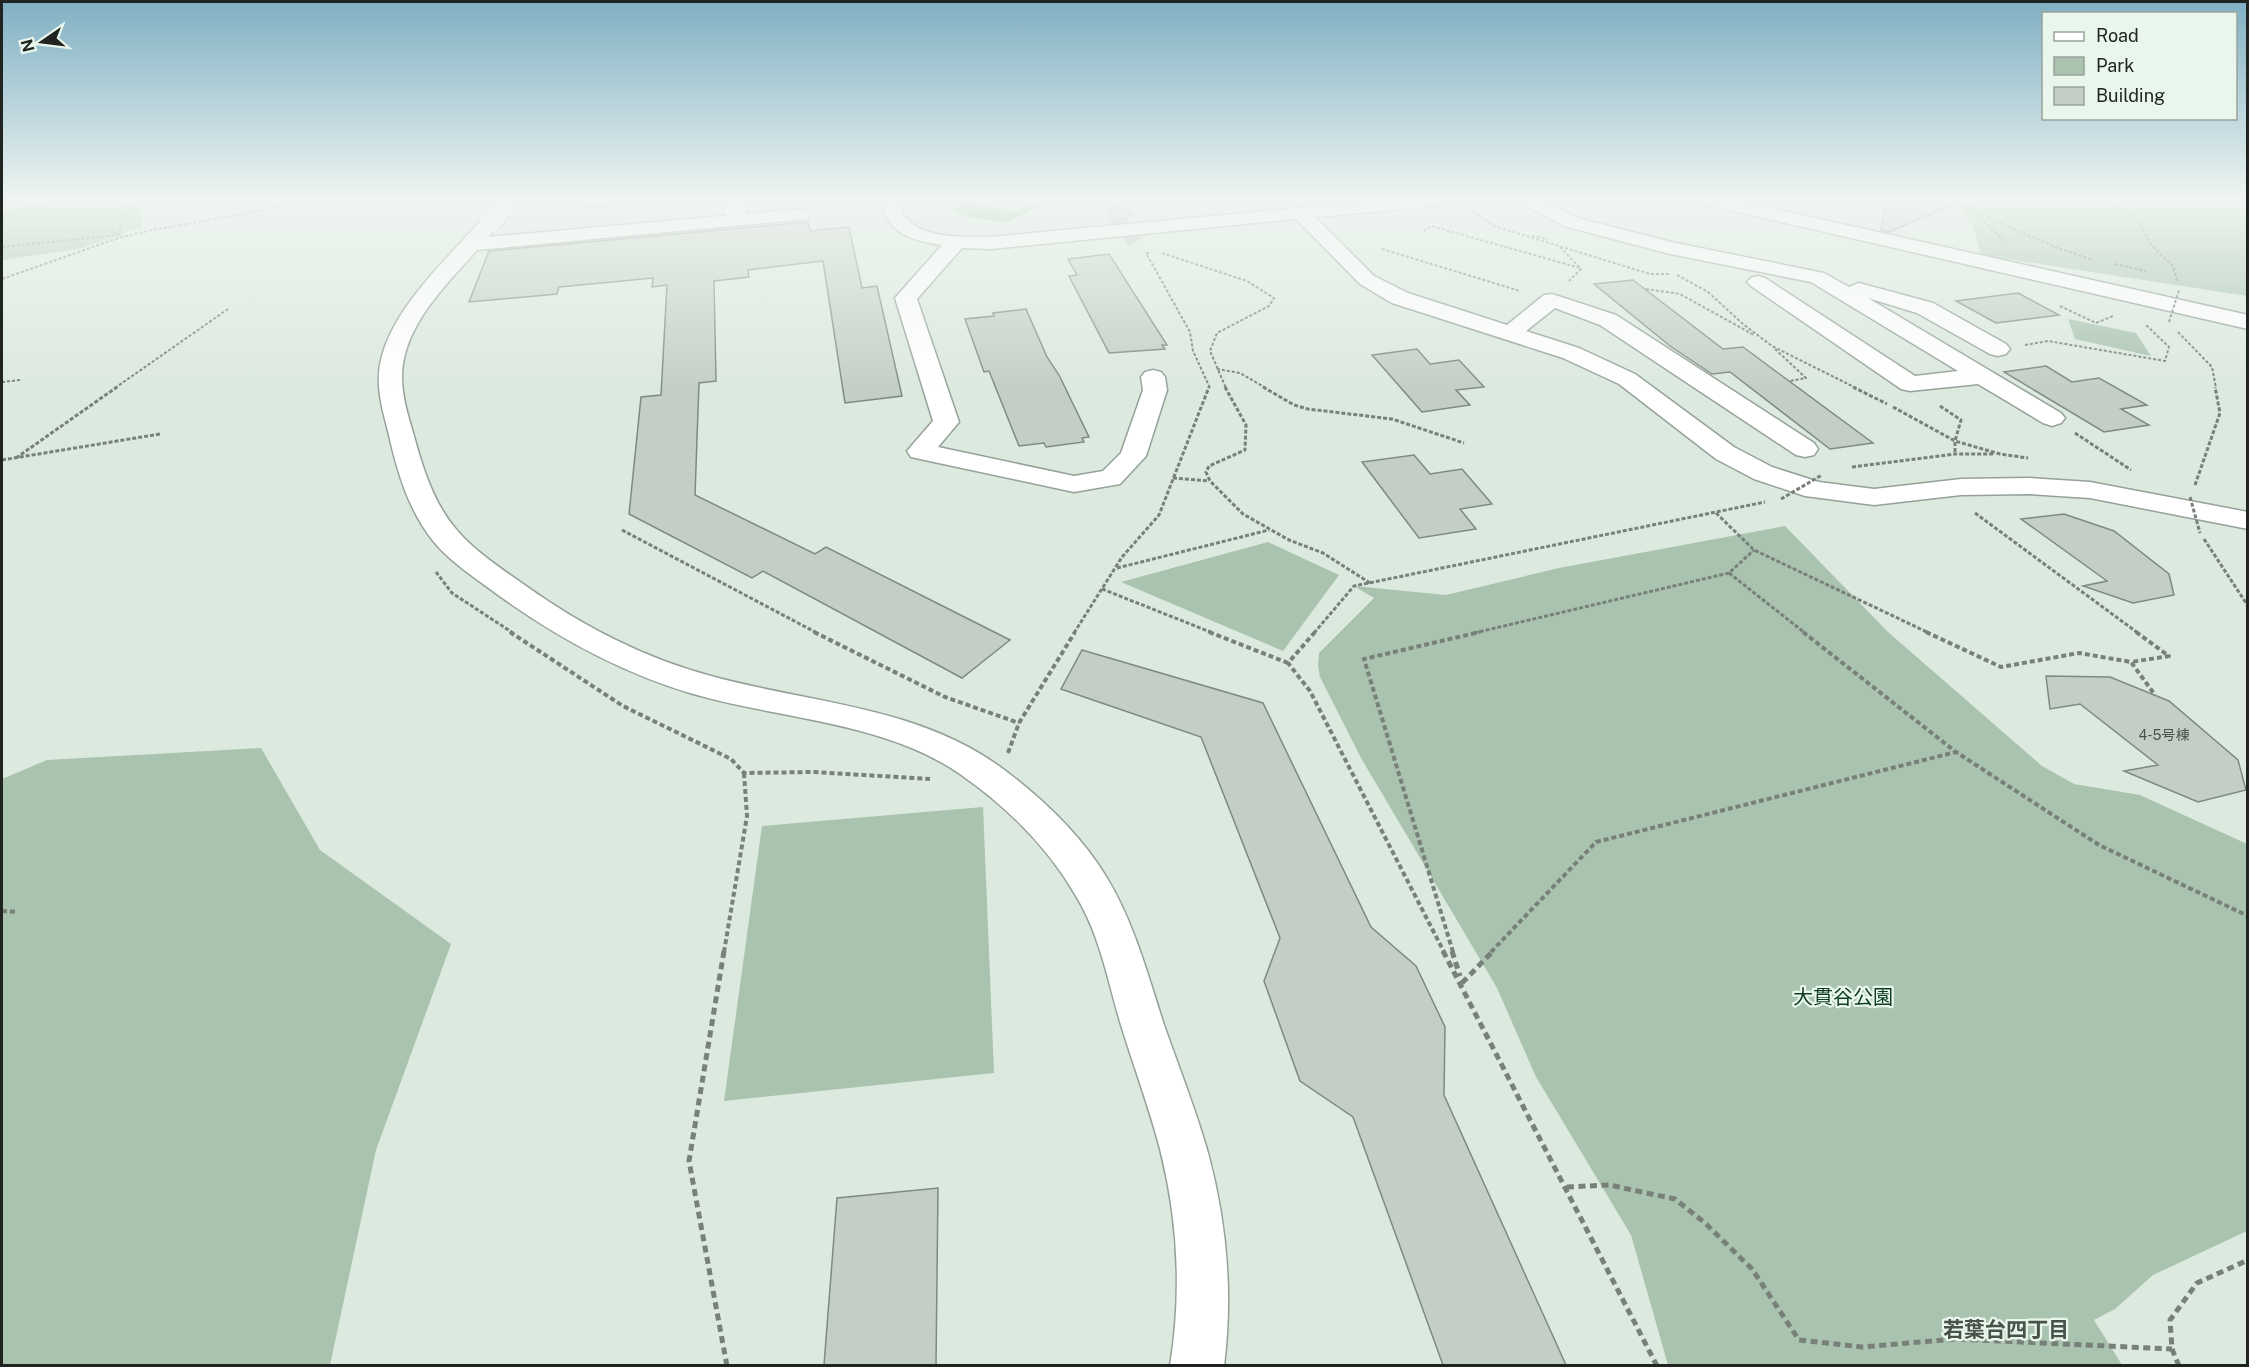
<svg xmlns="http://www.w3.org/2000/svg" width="2249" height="1367" viewBox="0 0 2249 1367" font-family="'Public Sans','Noto Sans JP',sans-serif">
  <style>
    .green { fill: #a9c3af }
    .water { fill: #81a78b }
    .building { fill: #c3cfc5; stroke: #7e8a81; stroke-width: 1.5 }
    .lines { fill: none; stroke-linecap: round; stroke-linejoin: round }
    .minor-tunnel { stroke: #b6c2b9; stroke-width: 21; stroke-dasharray: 21 10; stroke-linecap: butt }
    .minor-casing { stroke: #95a198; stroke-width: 3 }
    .path-far3 { stroke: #78807a; stroke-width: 2; stroke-dasharray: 3 2; stroke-linecap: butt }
    .path-far2 { stroke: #78807a; stroke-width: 3; stroke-dasharray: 4 2; stroke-linecap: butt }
    .path-far1 { stroke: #78807a; stroke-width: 4; stroke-dasharray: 5 3; stroke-linecap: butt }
    .path { stroke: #78807a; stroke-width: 5; stroke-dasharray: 7 4.5; stroke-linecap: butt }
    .minor { fill: #fff; fill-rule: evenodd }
    .minor-bridge-casing { stroke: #95a198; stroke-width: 23; stroke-linecap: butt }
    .path-bridge-far1 { stroke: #78807a; stroke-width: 2; stroke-dasharray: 3 2; stroke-linecap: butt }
    .path-bridge { stroke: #78807a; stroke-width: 3; stroke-dasharray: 4 2; stroke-linecap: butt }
    .minor-bridge { stroke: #fff; stroke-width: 21 }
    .labels { text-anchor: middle; stroke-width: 4.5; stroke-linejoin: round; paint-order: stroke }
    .number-label { font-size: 14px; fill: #494f4a }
    .near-park-label { font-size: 20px; fill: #0e3c1f; stroke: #e9f6ec }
    .near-neighbourhood-label { font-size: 21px; font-weight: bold; fill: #475249; stroke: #e9f6ec }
  </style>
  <rect width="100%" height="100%" fill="#dce9df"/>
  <!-- green -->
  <g class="green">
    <polygon points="48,200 122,200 142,210 142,227 79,249 2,260 2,211"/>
    <polygon points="1954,200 2247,200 2247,296 1981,255 1973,227"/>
    <polygon points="2068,319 2136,333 2151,356 2075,339"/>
    <polygon points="1785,526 1888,632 2042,766 2074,784 2140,795 2247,844 2247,1231 2153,1275 2115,1309 2094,1320 2122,1365 1668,1365 1631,1235 1536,1077 1497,988 1361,758 1320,677 1318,666 1319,653 1374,598 1354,586 1446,595 1559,568"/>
    <polygon points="1268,542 1339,575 1283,651 1121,582"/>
    <polygon points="261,748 320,850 451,944 376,1150 330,1365 2,1365 2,779 47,760"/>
    <polygon points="983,807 994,1073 724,1101 762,826"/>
  </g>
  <!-- water -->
  <polygon class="water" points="971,202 1009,211 1032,205 1040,206 1008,222 971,218 955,212 954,209 962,203"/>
  <!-- building -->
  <g class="building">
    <polygon points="1886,200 1964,200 1889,232 1881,230"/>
    <polygon points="808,222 810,231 849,227 862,288 877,286 902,396 845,403 823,261 748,270 749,277 714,281 716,381 699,383 695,495 815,554 826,547 1010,640 962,678 763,571 752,578 629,514 641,397 661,395 667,285 652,287 653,278 559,287 557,294 469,302 489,251"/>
    <polygon points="1109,254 1167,345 1162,345 1165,349 1109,353 1069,276 1077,275 1068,259"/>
    <polygon points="1633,280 1723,349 1743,347 1873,443 1830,449 1730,372 1712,374 1670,346 1594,284"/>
    <polygon points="2018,293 2059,315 1996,323 1956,301"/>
    <polygon points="1026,309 1047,357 1059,375 1089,437 1082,438 1084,442 1046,447 1044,443 1019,446 989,371 984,372 965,319 994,316 993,313"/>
    <polygon points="1417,349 1430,364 1459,360 1484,387 1456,390 1470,405 1422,412 1372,355"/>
    <polygon points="2046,366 2072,382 2099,378 2147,405 2121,409 2149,425 2104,432 2004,372"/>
    <polygon points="1414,455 1430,474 1462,469 1492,504 1460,509 1476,529 1419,538 1362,462"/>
    <polygon points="2064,514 2114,531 2169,574 2174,595 2133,603 2083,586 2107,581 2021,519"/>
    <polygon points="1082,650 1263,703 1371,927 1416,966 1445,1027 1444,1095 1566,1365 1443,1365 1353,1117 1300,1081 1264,981 1280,938 1201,737 1061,689"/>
    <polygon points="2046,676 2110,677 2169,701 2238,760 2246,790 2198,802 2124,771 2158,765 2080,704 2050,709"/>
    <polygon points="938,1188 936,1365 824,1365 837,1198"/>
  </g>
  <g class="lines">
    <!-- minor-tunnel -->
    <polyline class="minor-tunnel" points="1113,204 1137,241"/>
    <defs>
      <g id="minor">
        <path d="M575,200H615L613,204C602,207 588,207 577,204Z"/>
        <path d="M880,200H898C900,205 901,212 905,217C922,239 965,237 990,237L1383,200H1446L1444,204L1437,206L1315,217L1374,276L1408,293L1507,325L1544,295L1552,294L1616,315L1814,443L1818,449L1814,455L1805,457L1796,455L1600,325L1555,308L1526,331L1579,348L1635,374L1734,447L1772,467L1819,482L1874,489L1961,479L2029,478L2090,482L2248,512V529L2090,498L2029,494L1961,495L1874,505L1805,496L1754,479L1716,459L1619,384L1563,358L1392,303L1360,284L1296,219L990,249L962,248L917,299L959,422L938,447L1074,476L1103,471L1121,453L1143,390L1141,377L1145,372L1153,370L1161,372L1165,377L1167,390L1146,456L1120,484L1074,492L920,459L911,457L907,451L933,421L895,298L942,245C909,240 890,234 880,200Z"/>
        <polygon points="1520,200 1542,200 1578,218 1671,242 1824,273 1849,287 1859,283 1933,303 2006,344 2010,349 2006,354 1998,356 1990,354 1917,313 1868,298 2061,413 2065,418 2061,423 2052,426 2043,423 1978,384 1910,391 1901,389 1751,286 1747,282 1751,278 1758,276 1765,278 1915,376 1958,371 1811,282 1670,254 1564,226 1522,204"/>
        <polygon points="1703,200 1735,200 2248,315 2248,329 1712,206 1705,204"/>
        <path d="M800,209L807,211L810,215L807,219L477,250C446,285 402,327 402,377C402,401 411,424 417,447C439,524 462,542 526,586C582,626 644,658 711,676C809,703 919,706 1003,769C1043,799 1081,835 1107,878C1134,923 1148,975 1164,1025C1179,1068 1196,1110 1208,1153C1227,1223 1233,1294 1224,1366H1170C1182,1293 1178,1220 1160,1149C1149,1107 1134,1067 1121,1025C1108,982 1100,935 1076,896C1048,847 1006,806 960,774C884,721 777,719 690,693C617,671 551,634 490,589C471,575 450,561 434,542C408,510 397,471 388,431C382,408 375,384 381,360C393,307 449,257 484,217H498L501,221L488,237Z"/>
      </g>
    </defs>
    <!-- minor casing -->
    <use href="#minor" class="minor-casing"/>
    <!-- path-far3 -->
    <g class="path-far3">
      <polyline points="461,200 469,206"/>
      <polyline points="1963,200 2004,241"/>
      <polyline points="2103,200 2112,200"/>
      <polyline points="2109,201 2138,221 2152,246 2173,266 2177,281"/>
      <polyline points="1461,202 1494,226 1650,274 1670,274"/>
      <polyline points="1977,213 2055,247 2093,260"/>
      <polyline points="1424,231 1431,226 1580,268"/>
      <polyline points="118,236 125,213 135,200"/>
      <polyline points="1532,236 1548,239"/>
      <polyline points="2,247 117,235"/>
      <polyline points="1560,247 1581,269 1569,281"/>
      <polyline points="1382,249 1520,291"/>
      <polyline points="1149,253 1146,253 1190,332 1193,351 1210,388"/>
      <polyline points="1162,253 1247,281 1274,298 1269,306 1217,333 1210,351 1226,388"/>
      <polyline points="2115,264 2146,271"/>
      <polyline points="1677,275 1708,292 1743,324 1772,346 1856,388"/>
      <polyline points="2,279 121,237 153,230 297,204 381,200"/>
      <polyline points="1646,289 1680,294 1754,335"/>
      <polyline points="2060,306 2096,323 2113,316"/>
      <polyline points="2178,332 2212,367 2216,388"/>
      <polyline points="2025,345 2048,341 2165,361 2169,347 2146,325"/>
      <polyline points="1775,349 1806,378 1790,381"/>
      <polyline points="1217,369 1240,373 1266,388"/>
      <polyline points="2,382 20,380"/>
      <polyline points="115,388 228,309"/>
    </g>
    <!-- path-far2 -->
    <g class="path-far2">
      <polyline points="1225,387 1246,425 1245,450 1209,466 1206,472 1210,481 1243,514 1289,540 1323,553 1370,583"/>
      <polyline points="1263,387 1294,405 1308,409 1392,419 1464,443"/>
      <polyline points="1853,387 1887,404"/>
      <polyline points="1940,406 1961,420 1955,441 1955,454"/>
      <polyline points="1893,407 1955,441 2000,454 2028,458"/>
      <polyline points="2075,433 2131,470"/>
      <polyline points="16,458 117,387"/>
      <polyline points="2,460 160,434"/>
      <polyline points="1852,467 1955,454 1993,454"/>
      <polyline points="1173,478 1209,481"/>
      <polyline points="2195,485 2220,413 2215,387"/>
      <polyline points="1716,513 1754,550 1929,633"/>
      <polyline points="1975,513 2138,633"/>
      <polyline points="622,530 817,633"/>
      <polyline points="2204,539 2248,606"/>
      <polyline points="1117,568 1269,530"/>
      <polyline points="436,572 452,593 513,633"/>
      <polyline points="1729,573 1805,633"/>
      <polyline points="1102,589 1213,633"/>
      <polyline points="1074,633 1122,557 1159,515 1209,387"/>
      <polyline points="1314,633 1354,586 1765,502"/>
      <polyline points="1474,633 1729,573 1754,550"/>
    </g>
    <!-- path-far1 -->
    <g class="path-far1">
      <polyline points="510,632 623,706 731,759 744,773 814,772 930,779"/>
      <polyline points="814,632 945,697 1019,723"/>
      <polyline points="1209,632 1288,663"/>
      <polyline points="1315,632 1288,663 1310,691 1444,952"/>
      <polyline points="1803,632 1956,752 2099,845 2248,916"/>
      <polyline points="1926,632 2001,667 2079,653 2131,662"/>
      <polyline points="2136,632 2169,656 2131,662 2155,695"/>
      <polyline points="1008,753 1019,723 1075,632"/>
      <polyline points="2,911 17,912"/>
      <polyline points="724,952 747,816 744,773"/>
      <polyline points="1453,952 1364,659 1480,632"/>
      <polyline points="1491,952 1596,842 1956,752"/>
    </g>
    <!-- path -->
    <g class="path">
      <polyline points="724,951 689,1161 727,1366"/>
      <polyline points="1443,951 1657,1366"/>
      <polyline points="1452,951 1460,976"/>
      <polyline points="1462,983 1493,951"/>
      <polyline points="1567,1187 1609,1185 1675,1199 1705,1223 1752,1269 1799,1340 1862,1347 1956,1339 2172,1349"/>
      <polyline points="2179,1366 2172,1349 2170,1320 2197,1283 2248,1260"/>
    </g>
    <!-- minor -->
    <use href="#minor" class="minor"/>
    <defs>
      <g id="minor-bridge">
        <polyline points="736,200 736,210"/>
        <polyline points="491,221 504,206"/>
      </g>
    </defs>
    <!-- minor-bridge casing -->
    <use href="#minor-bridge" class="minor-bridge-casing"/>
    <!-- path-bridge-far1 -->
    <polyline class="path-bridge-far1" points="2169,322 2179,290"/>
    <!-- path-bridge -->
    <g class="path-bridge">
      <polyline points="2190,497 2200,533"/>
      <polyline points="1781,499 1822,475"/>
    </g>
    <!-- minor-bridge -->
    <use href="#minor-bridge" class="minor-bridge"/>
  </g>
  <!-- sky -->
  <linearGradient id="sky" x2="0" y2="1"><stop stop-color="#7fafc3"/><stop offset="0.51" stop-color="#eff5f1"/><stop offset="1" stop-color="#eff5f1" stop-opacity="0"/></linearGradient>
  <rect width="2249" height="391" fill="url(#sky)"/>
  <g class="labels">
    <!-- number labels -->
    <g class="number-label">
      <text x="2164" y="740">4-5号棟</text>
    </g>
    <!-- near-park labels -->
    <g class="near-park-label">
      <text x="1843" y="1004">大貫谷公園</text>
    </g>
    <!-- near-neighbourhood labels -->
    <g class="near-neighbourhood-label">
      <text x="2006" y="1337">若葉台四丁目</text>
    </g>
  </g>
  <!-- border -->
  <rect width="2249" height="1367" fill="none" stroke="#202421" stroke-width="6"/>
  <!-- legend -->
  <rect x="2042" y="12" width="195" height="108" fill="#e9f6ec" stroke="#99a29b" stroke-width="1.5"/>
  <rect x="2054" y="32" width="30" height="9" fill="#ffffff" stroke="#99a29b" stroke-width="1.5"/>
  <text x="2096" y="42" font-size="18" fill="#202421">Road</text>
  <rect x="2054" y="57" width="30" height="18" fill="#a9c3af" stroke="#99a29b" stroke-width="1.5"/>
  <text x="2096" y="72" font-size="18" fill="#202421">Park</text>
  <rect x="2054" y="87" width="30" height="18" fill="#c3cfc5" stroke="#99a29b" stroke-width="1.5"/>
  <text x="2096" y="102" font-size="18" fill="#202421">Building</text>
  <!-- north arrow -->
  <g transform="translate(42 42) rotate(256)" stroke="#e9f6ec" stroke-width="4.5" paint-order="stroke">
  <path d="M0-4.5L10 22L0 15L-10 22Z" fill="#202421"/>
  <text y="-9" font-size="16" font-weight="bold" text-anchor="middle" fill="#202421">N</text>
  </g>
</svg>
